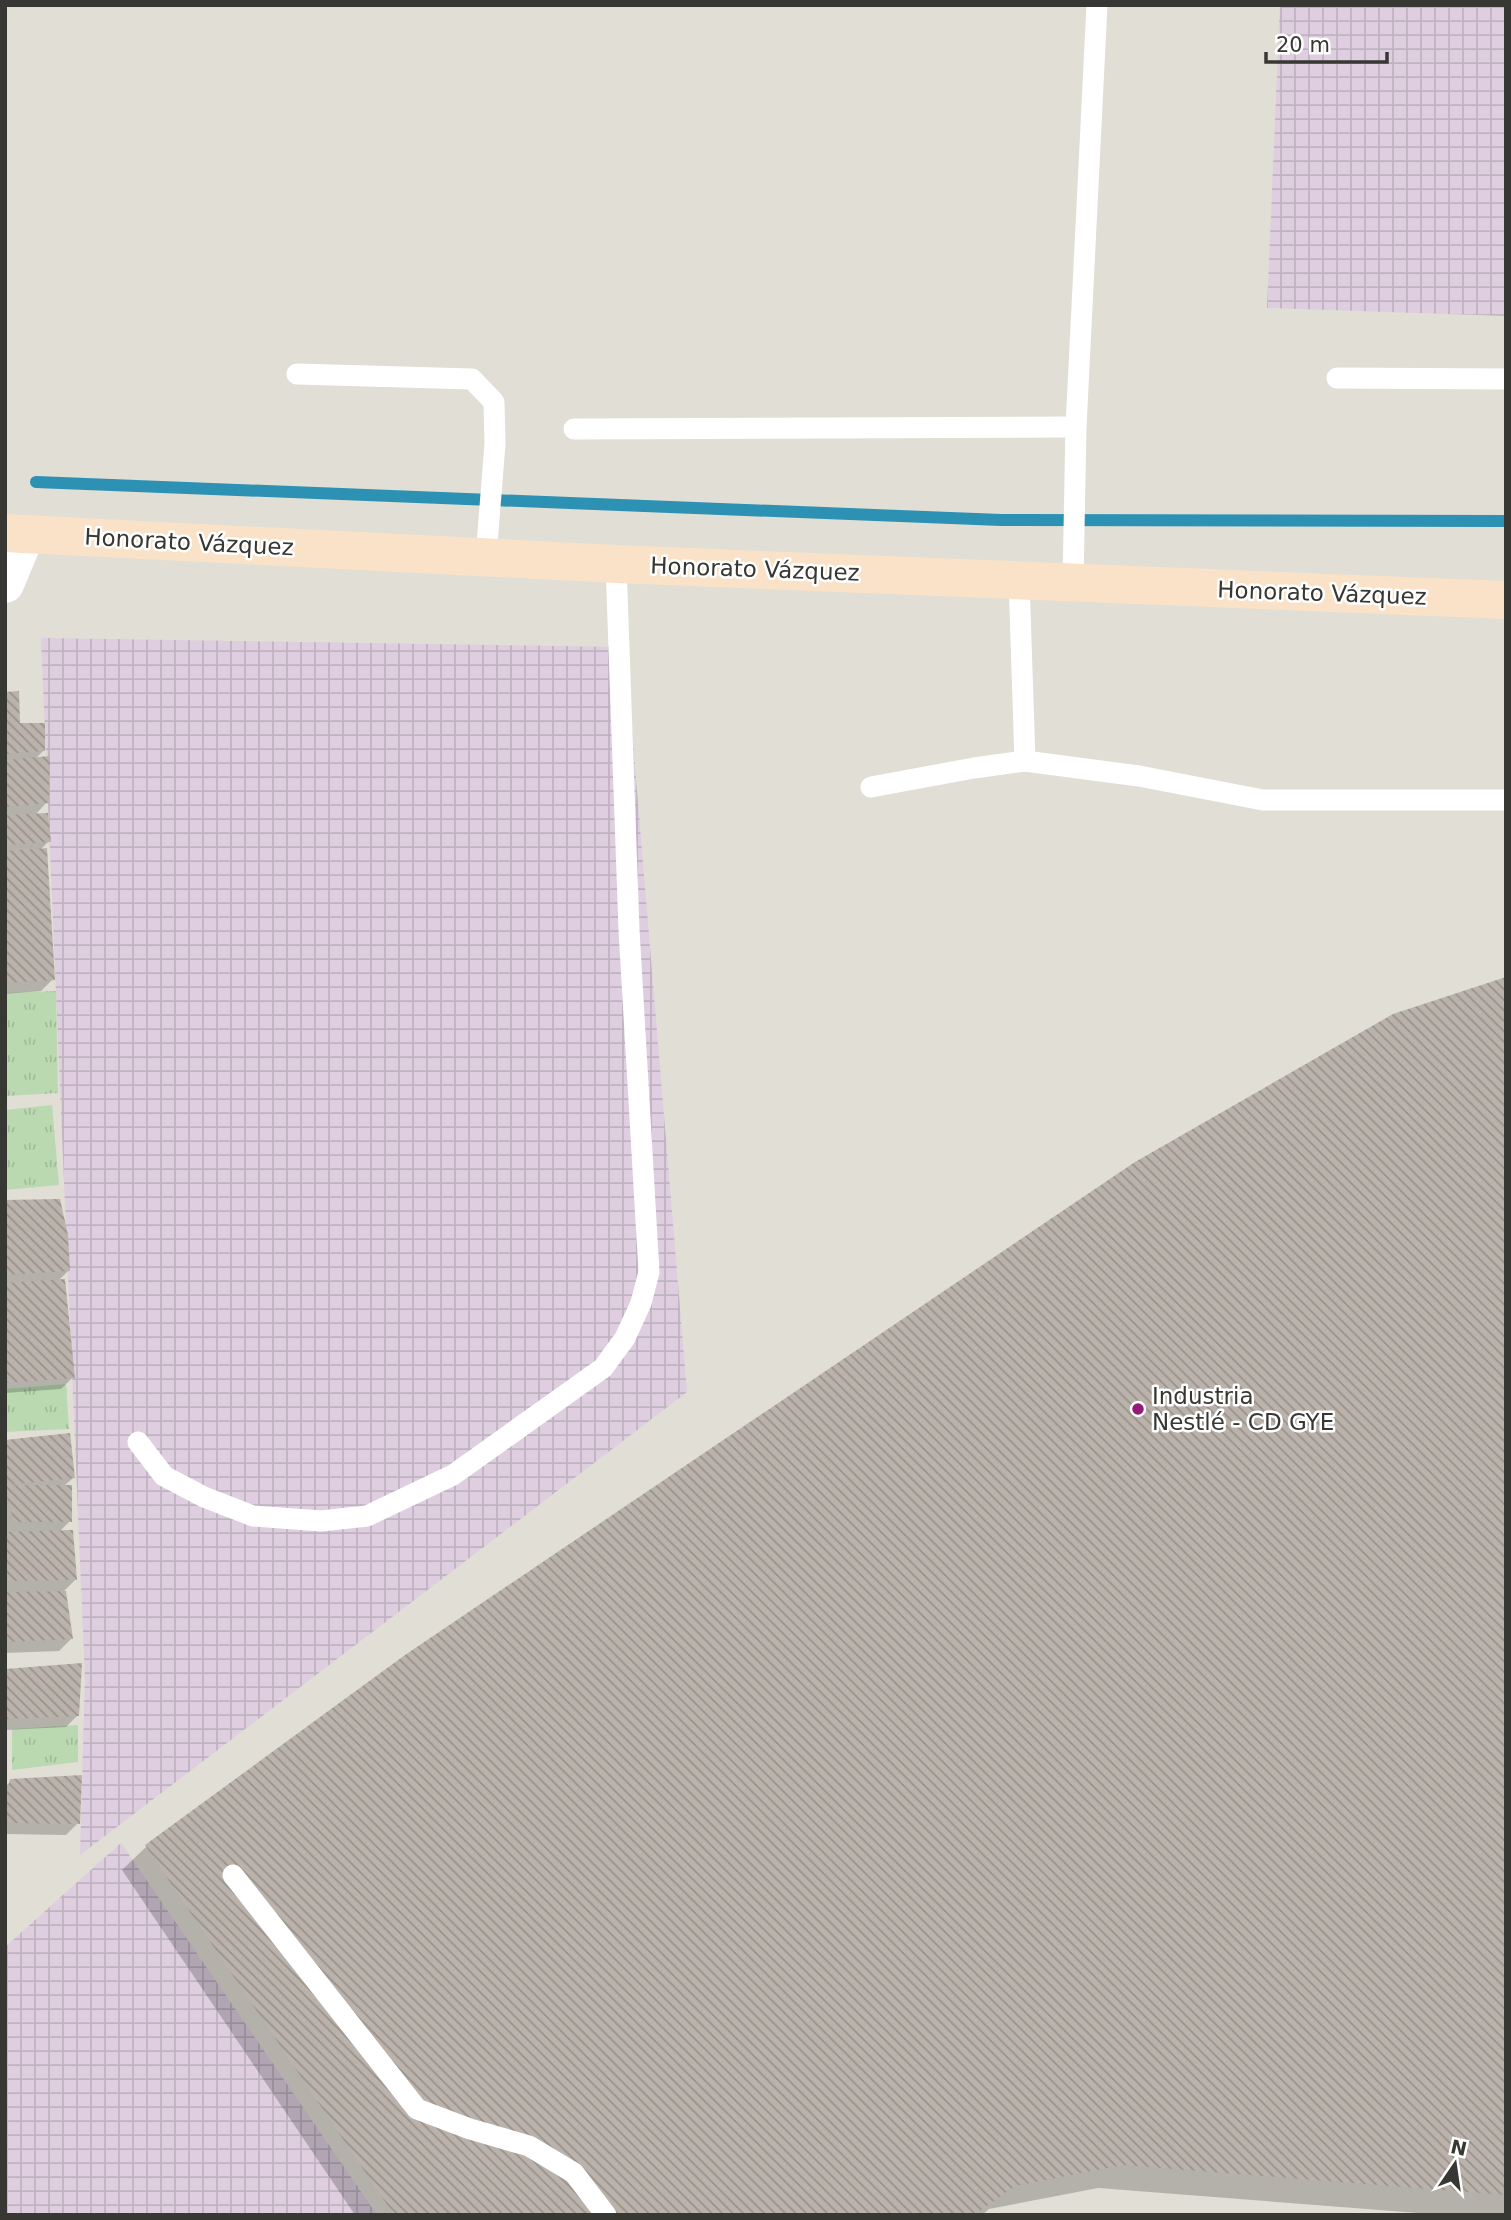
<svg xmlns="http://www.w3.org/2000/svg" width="1511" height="2220" viewBox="0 0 1511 2220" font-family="'DejaVu Sans',sans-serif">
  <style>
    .industrial { fill: url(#industrial-grid) }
    .grass { fill: url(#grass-tufts) }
    .shadow { fill: #0003 }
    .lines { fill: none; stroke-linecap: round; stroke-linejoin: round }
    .stream { stroke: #2c91b2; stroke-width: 12 }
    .building { fill: url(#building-back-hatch) }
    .lane { stroke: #fff; stroke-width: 21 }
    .street { stroke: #fff; stroke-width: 38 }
    .secondary { stroke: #f9e2c8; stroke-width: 38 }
    .poi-dot { fill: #941c78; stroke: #fff; stroke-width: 2.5 }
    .labels { text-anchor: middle; stroke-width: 5; stroke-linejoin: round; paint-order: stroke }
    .street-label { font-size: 23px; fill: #373733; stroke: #fff }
    .poi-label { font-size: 23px; fill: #373733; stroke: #fff; text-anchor: start }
  </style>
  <defs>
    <pattern id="industrial-grid" width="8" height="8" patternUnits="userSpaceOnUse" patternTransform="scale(1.75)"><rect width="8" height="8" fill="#decee0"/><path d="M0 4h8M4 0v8" fill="none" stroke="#bfb2c1"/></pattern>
    <pattern id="grass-tufts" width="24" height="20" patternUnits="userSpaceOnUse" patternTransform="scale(1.75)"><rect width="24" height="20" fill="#bad9b1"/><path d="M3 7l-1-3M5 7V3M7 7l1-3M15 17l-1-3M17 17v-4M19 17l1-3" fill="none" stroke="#a0bb99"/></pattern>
    <pattern id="building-back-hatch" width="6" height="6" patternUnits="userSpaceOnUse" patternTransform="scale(1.75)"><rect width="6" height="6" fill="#bab2ab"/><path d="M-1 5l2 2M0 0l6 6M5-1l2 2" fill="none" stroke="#98928c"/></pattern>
  </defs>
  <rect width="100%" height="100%" fill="#e0ded5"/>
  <!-- industrial -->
  <g class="industrial">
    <polygon points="1280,5 1506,5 1506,316 1267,308"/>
    <polygon points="41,638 625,647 687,1392 80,1855 85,1678"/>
    <polygon points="121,1843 377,2215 5,2215 5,1947"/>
  </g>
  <!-- grass -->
  <g class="grass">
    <polygon points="56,991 58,1093 5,1096 5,993"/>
    <polygon points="52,1105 59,1185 5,1190 5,1110"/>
    <polygon points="66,1384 69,1429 5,1432 5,1389"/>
    <polygon points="78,1725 78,1762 12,1770 12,1729"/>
  </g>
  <!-- shadow -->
  <g class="shadow">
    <polygon points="5,694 19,725 44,750 35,759 47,802 35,815 49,841 40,850 53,979 41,991 5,994"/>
    <polygon points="1506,979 1506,2215 1444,2215 1098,2188 989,2209 982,2215 355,2215 122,1870 146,1847 406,1656"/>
    <polygon points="5,1202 69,1270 57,1282 73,1377 61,1389 5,1393"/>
    <polygon points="5,1441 73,1478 64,1486 70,1521 59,1532 75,1580 64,1591 71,1639 59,1651 5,1653"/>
    <polygon points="5,1671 78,1715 66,1727 5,1730"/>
    <polygon points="11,1781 78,1823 66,1835 5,1834 5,1787"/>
  </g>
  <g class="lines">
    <!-- stream -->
    <polyline class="stream" points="36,482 1001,520 1506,521"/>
  </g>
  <!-- building -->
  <g class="building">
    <polygon points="19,691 20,723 45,723 45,751 5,754 5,692"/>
    <polygon points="50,756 49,803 5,807 5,760"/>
    <polygon points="48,813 51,842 5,845 5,815"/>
    <polygon points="47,848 55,980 5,983 5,851"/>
    <polygon points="1506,977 1506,2195 1123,2165 1015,2186 974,2215 394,2215 145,1845 405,1655 1135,1162 1393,1014"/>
    <polygon points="60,1199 68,1235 70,1271 5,1275 5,1200"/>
    <polygon points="65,1279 75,1378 5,1383 5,1283"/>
    <polygon points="70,1433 75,1478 8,1485 72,1485 72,1522 14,1522 5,1490 5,1440"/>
    <polygon points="73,1530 77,1580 5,1581 5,1532"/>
    <polygon points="66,1591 73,1639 5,1642 5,1592"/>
    <polygon points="82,1663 79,1716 5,1719 5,1669"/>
    <polygon points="82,1775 80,1824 5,1823 5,1801 10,1779"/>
  </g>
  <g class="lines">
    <!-- lane -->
    <g class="lane">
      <polyline points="297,374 472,379 494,402 495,444 486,557"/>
      <polyline points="1337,378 1506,379"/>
      <polyline points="574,429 1076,427"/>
      <polyline points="1073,582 1076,427 1097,5"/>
      <polyline points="1025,761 1139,776 1263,800 1506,800"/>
      <polyline points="871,787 974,768 1025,761 1019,579"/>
      <polyline points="138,1442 164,1476 204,1497 253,1516 321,1521 367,1516 453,1475 603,1368 625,1338 641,1303 649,1272 629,930 616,564"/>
      <polyline points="233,1875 417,2109 470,2129 529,2146 574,2173 606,2215"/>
    </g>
    <!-- street -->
    <polyline class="street" points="5,584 26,534"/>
    <!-- secondary -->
    <polyline class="secondary" points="5,533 616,564 1506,600"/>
  </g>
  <!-- markers -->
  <circle class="poi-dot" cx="1138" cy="1409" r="7"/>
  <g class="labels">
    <!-- street labels -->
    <g class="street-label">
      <text transform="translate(189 542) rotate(3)" y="8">Honorato Vázquez</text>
      <text transform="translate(755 569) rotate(2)" y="8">Honorato Vázquez</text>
      <text transform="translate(1322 593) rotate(2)" y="8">Honorato Vázquez</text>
    </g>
    <!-- poi labels -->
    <g class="poi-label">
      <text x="1152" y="1404">Industria<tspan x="1152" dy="26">Nestlé - CD GYE</tspan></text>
    </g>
  </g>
  <!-- border -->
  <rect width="1511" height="2220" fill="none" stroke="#373733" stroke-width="14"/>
  <!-- north arrow -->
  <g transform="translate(1455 2164) rotate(13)" stroke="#ffffff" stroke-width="5" paint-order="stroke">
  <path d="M0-5L12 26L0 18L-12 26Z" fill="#373733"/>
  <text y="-10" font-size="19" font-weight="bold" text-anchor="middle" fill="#373733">N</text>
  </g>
  <!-- scale -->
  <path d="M1266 52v10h121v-10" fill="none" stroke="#373733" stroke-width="3.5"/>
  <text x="1276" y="52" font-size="21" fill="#373733" stroke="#ffffff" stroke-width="5" paint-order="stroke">20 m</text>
</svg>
